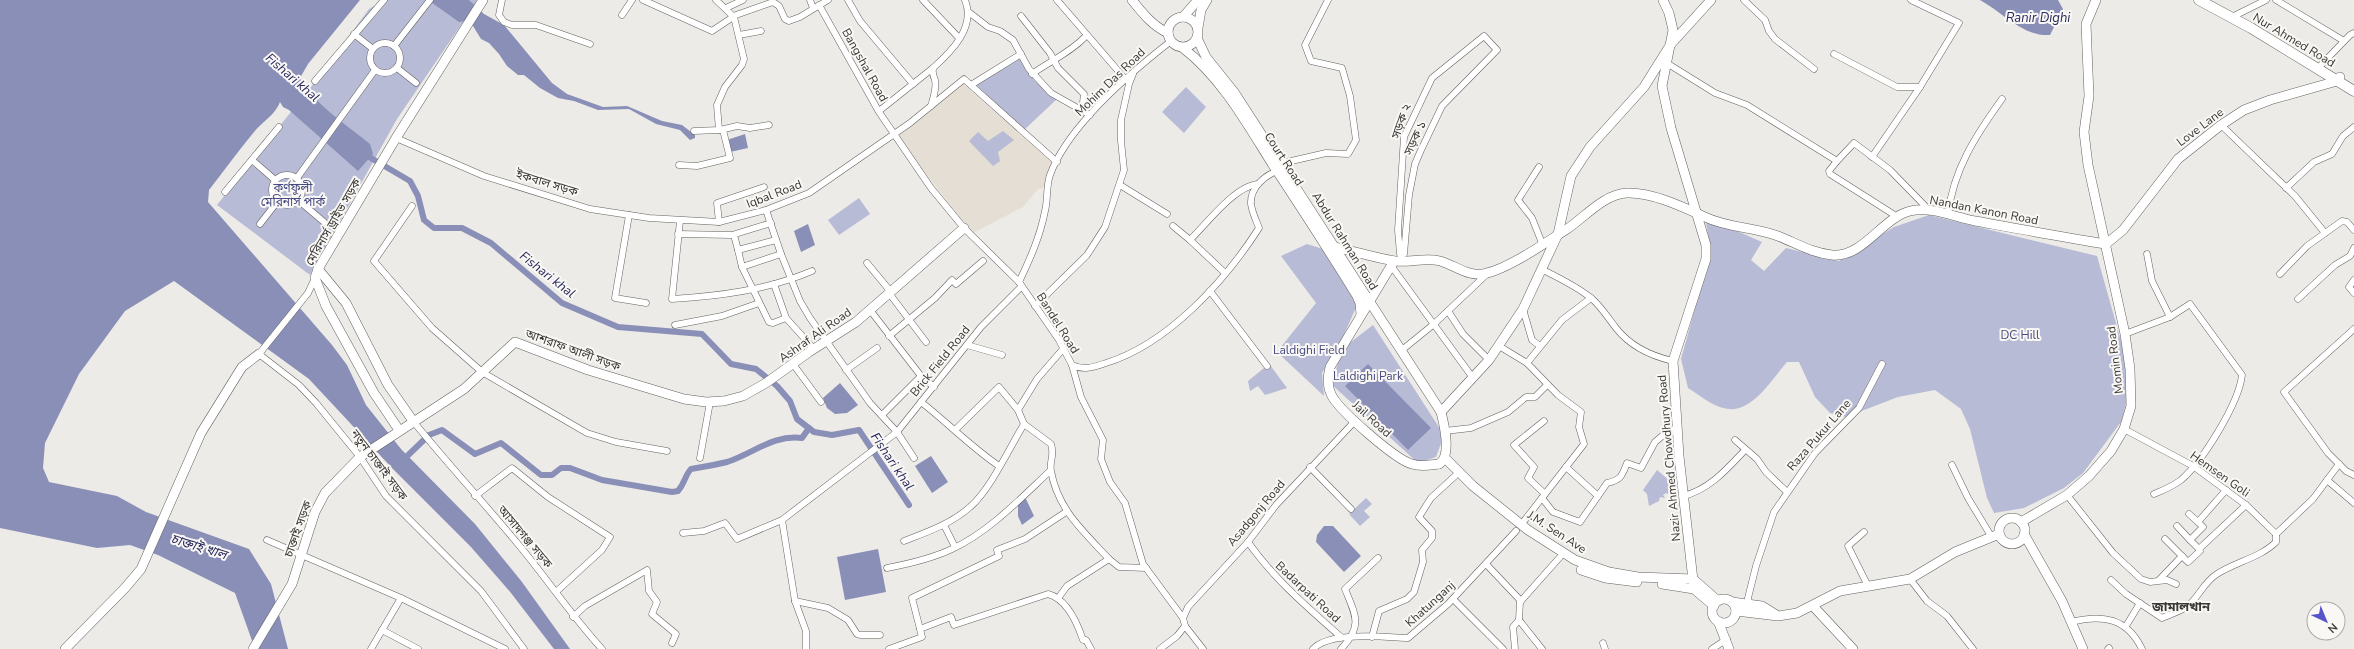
<svg xmlns="http://www.w3.org/2000/svg" width="2354" height="649" viewBox="0 0 2354 649" font-family="'Nunito Sans','Noto Sans Bengali',sans-serif">
  <style>
    .built { fill: #e4ded4 }
    .green { fill: #b7bbd6 }
    .water { fill: #8a8fb7 }
    .lines { fill: none; stroke-linecap: round; stroke-linejoin: round }
    .canal { stroke: #8a8fb7; stroke-width: 6 }
    .street-casing { stroke: #64625f; stroke-width: 7 }
    .secondary-casing { stroke: #64625f; stroke-width: 10 }
    .primary-casing { stroke: #64625f; stroke-width: 11 }
    .street { stroke: #fff; stroke-width: 6 }
    .secondary { stroke: #fff; stroke-width: 9 }
    .primary { stroke: #fff; stroke-width: 10 }
    .labels { text-anchor: middle; stroke-width: 4; stroke-linejoin: round; paint-order: stroke }
    .street-label { font-size: 12px; fill: #393836; stroke: #faf8f5 }
    .park-label { font-size: 12px; fill: #464a81; stroke: #faf8f5 }
    .water-label { font-size: 13px; font-style: italic; fill: #27285c; stroke: #faf8f5 }
    .neighbourhood-label { font-size: 13px; font-weight: bold; fill: #393836; stroke: #faf8f5 }
  </style>
  <rect width="100%" height="100%" fill="#edebe7"/>
  <!-- built -->
  <polygon class="built" points="963,84 1053,163 1043,188 1038,189 1023,207 973,233 897,137"/>
  <!-- green -->
  <g class="green">
    <polygon points="384,0 478,0 397,119 310,275 217,205 317,79 369,9"/>
    <polygon points="1020,58 1034,80 1057,99 1024,130 976,85"/>
    <polygon points="1186,87 1206,107 1184,133 1162,112"/>
    <polygon points="1003,131 1014,140 998,152 1000,161 993,166 969,141 978,132 988,141"/>
    <polygon points="859,198 870,214 839,235 828,220"/>
    <path d="M1929,215L2097,256L2125,355L2126,404L2121,422L2083,473L2064,488L2024,508L1994,513L1987,498L1970,429L1961,409L1935,390L1898,397L1846,417L1830,413L1815,397L1799,362H1787C1771,380 1751,416 1723,408C1711,405 1698,394 1688,388L1681,359L1711,251L1705,217L1762,242L1751,260L1764,271L1786,248L1839,261L1894,227Z"/>
    <polygon points="1307,244 1323,249 1357,305 1343,337 1322,373 1324,396 1277,352 1316,303 1281,256"/>
    <polygon points="1373,325 1444,435 1436,457 1418,463 1331,384 1343,348"/>
    <polygon points="1270,365 1287,388 1265,395 1258,386 1250,391 1248,381 1264,368 1268,370"/>
    <polygon points="1657,470 1678,488 1678,498 1666,493 1663,495 1665,498 1660,497 1659,501 1649,506 1647,494 1643,490"/>
    <polygon points="1366,498 1372,504 1364,511 1370,517 1360,526 1349,514"/>
  </g>
  <!-- water -->
  <g class="water">
    <path d="M0,0H360L308,64L300,78C316,106 346,124 370,144L373,154L358,171L289,110L283,107L280,102C276,114 262,122 254,132C238,151 224,171 209,190L208,202L332,345L347,365L366,405L401,449L475,524L522,582L570,649H554L511,593L471,547L392,468L309,379L174,281L125,311L79,374L45,443L43,468L49,482L117,496L146,512L249,549L271,584L288,649H255L235,593L158,555L130,545L97,548L0,528Z"/>
    <polygon points="428,0 469,0 484,14 504,25 552,83 567,94 603,107 627,106 662,121 682,125 695,135 695,138 690,140 680,130 656,124 629,109 598,110 574,101 558,98 540,88 524,75 518,75 507,66 499,54 489,43 481,39 473,26 466,21 459,22"/>
    <path d="M1980,0H2058L2063,9L2050,35C2023,37 2002,12 1980,0Z"/>
    <polygon points="745,134 748,148 730,152 727,140"/>
    <polygon points="808,224 815,245 801,252 794,231"/>
    <polygon points="1368,364 1431,428 1408,450 1345,386"/>
    <polygon points="840,383 858,405 847,413 835,414 827,408 823,398"/>
    <polygon points="931,456 948,482 932,493 915,466"/>
    <polygon points="1025,497 1034,516 1022,525 1018,516 1018,504"/>
    <polygon points="1324,526 1333,526 1361,556 1344,572 1316,542 1317,535"/>
    <polygon points="878,549 886,592 845,600 837,557"/>
  </g>
  <g class="lines">
    <!-- canal -->
    <g class="canal">
      <polyline points="364,154 410,181 418,196 424,220 434,228 462,228 491,243 562,303 618,327 702,334 731,364 756,369 777,386 790,401 797,419 814,432 832,435 859,430 909,505"/>
      <path d="M401,462L429,435L442,430L475,454L501,443L541,475H552L561,468H570L602,480L672,492L678,491C685,483 685,475 691,469C703,467 715,465 727,462C752,454 774,434 802,438L809,428"/>
    </g>
    <defs>
      <g id="street">
        <polyline points="502,0 499,15 504,22 512,25 536,25 590,44"/>
        <polyline points="643,0 712,31 736,15 773,2 779,6 785,19 789,21 800,17 828,0"/>
        <polyline points="810,0 813,8"/>
        <polyline points="848,0 860,21 913,84"/>
        <polyline points="923,0 959,38"/>
        <polyline points="1057,0 1126,80"/>
        <polyline points="1744,0 1765,20 1769,31 1775,39 1814,69"/>
        <polyline points="2276,0 2344,41"/>
        <polyline points="819,5 879,112 931,188 964,228 1019,282 1059,340 1072,365 1081,397 1103,440 1101,459 1110,482 1125,503 1143,564 1183,618 1185,626 1203,649"/>
        <polyline points="726,8 743,0"/>
        <polyline points="970,13 988,27 1000,31 1013,40 1029,69 1051,93 1090,115"/>
        <polyline points="622,15 632,0"/>
        <polyline points="2236,15 2266,0"/>
        <polyline points="1021,16 1050,53 1058,68 1084,94 1082,111"/>
        <polyline points="354,34 373,49"/>
        <polyline points="739,35 761,31"/>
        <circle cx="385" cy="58" r="15"/>
        <polyline points="394,46 430,0"/>
        <polyline points="1834,54 1897,87 1920,87"/>
        <polyline points="1665,62 1715,93 1747,105 1837,161 1854,143 1890,170 1928,209"/>
        <polyline points="2321,65 2350,35 2354,33"/>
        <polyline points="397,68 416,83"/>
        <path d="M1032,74C1050,61 1070,53 1086,36"/>
        <polyline points="315,81 384,0"/>
        <polyline points="971,85 1021,54"/>
        <path d="M931,106C933,99 937,88 935,80C933,75 932,73 933,68C952,51 976,27 965,0"/>
        <polyline points="879,111 933,68"/>
        <polyline points="2221,125 2295,196 2325,233"/>
        <polyline points="720,130 737,126 750,128 769,125"/>
        <polyline points="694,131 719,130 717,105 725,87 742,65 744,59 734,17 716,0"/>
        <polyline points="396,138 484,176 590,209 649,218 719,222 766,210 809,193 910,123 964,79 1057,162"/>
        <polyline points="1872,157 1920,87 1959,23 1911,0"/>
        <polyline points="252,160 275,180"/>
        <polyline points="1279,161 1287,162 1326,153 1348,154 1356,140 1350,96 1342,68 1311,61 1305,45 1328,0"/>
        <polyline points="1837,161 1829,171 1830,174 1893,214 1894,218"/>
        <polyline points="679,165 697,166 730,158 723,130"/>
        <polyline points="1539,167 1518,200 1532,218 1542,243"/>
        <circle cx="287" cy="190" r="15"/>
        <polyline points="297,178 375,70"/>
        <polyline points="1120,185 1167,214"/>
        <polyline points="2286,188 2314,162 2332,154 2343,136 2354,127"/>
        <polyline points="225,192 279,127"/>
        <polyline points="298,200 324,222"/>
        <polyline points="412,206 374,261 432,328 482,372 587,433 616,442 667,451"/>
        <polyline points="766,210 781,254 742,267 769,322 773,323 786,318 814,349"/>
        <polyline points="629,215 615,298 646,303"/>
        <path d="M1948,215C1953,170 1976,135 2002,99"/>
        <path d="M680,221L672,299C720,296 767,290 812,271"/>
        <polyline points="719,222 717,203 764,187"/>
        <polyline points="260,224 277,202"/>
        <polyline points="1173,226 1190,240"/>
        <polyline points="678,234 732,235 771,223"/>
        <polyline points="734,235 738,250"/>
        <polyline points="781,254 800,301 810,318 870,403 897,432 914,458"/>
        <polyline points="1400,254 1398,230 1404,137 1432,78 1484,36 1497,50 1442,106 1421,150 1415,164 1409,195 1404,254 1400,254 1402,261"/>
        <polyline points="2147,254 2152,281 2170,317"/>
        <polyline points="867,263 891,292"/>
        <polyline points="742,267 738,250 776,240"/>
        <polyline points="1392,267 1473,378"/>
        <path d="M1543,270C1559,278 1576,286 1591,298C1601,306 1608,318 1616,328C1630,346 1651,356 1673,361"/>
        <path d="M1225,273L1190,240C1207,223 1235,186 1258,184"/>
        <polyline points="2280,274 2307,246 2342,221 2347,222 2354,230"/>
        <polyline points="315,278 308,293 259,354 299,385 316,403 360,457 386,496 481,591 524,649"/>
        <polyline points="2354,280 2349,287 2354,293"/>
        <path d="M1019,282C1030,259 1040,237 1045,211C1048,200 1046,186 1050,175C1068,126 1130,73 1171,41"/>
        <polyline points="774,284 786,318"/>
        <polyline points="1210,291 1267,366"/>
        <polyline points="889,293 926,342"/>
        <polyline points="2298,299 2335,265 2350,256 2354,248"/>
        <polyline points="1035,306 1087,255 1105,227 1124,170 1121,141 1121,120 1129,84 1133,74"/>
        <polyline points="1523,309 1532,340 1540,346"/>
        <polyline points="870,310 921,376 934,387"/>
        <polyline points="1448,311 1463,334 1489,360"/>
        <polyline points="675,325 722,316 759,303"/>
        <polyline points="2354,329 2284,392 2328,453 2346,471 2354,475"/>
        <path d="M2125,334L2170,317L2190,304L2242,375C2239,403 2203,461 2181,480C2173,486 2164,490 2154,494"/>
        <polyline points="889,336 935,298 952,280 956,284 983,261"/>
        <polyline points="967,345 1002,355"/>
        <polyline points="1499,346 1527,363 1558,395 1581,412 1579,427 1584,444 1524,521"/>
        <polyline points="1402,350 1434,324 1488,273"/>
        <polyline points="1527,363 1562,320 1591,298"/>
        <polyline points="793,364 821,402"/>
        <path d="M1072,365C1084,371 1094,367 1106,363C1168,344 1225,281 1259,228C1256,220 1252,212 1251,204C1250,188 1264,176 1277,171"/>
        <polyline points="846,370 877,348"/>
        <path d="M921,402C948,423 971,447 999,466"/>
        <polyline points="882,415 921,376"/>
        <path d="M413,421C447,463 484,503 518,544C547,579 572,616 602,649"/>
        <polyline points="1544,421 1514,445 1534,467 1528,478 1545,494"/>
        <path d="M1024,424L1051,444C1055,456 1049,461 1051,471C1058,510 1084,532 1109,559L1067,586L1059,597"/>
        <polyline points="2124,429 2193,466 2246,505 2276,534"/>
        <polyline points="955,430 999,387 1018,410"/>
        <polyline points="1445,431 1471,428 1508,412 1526,397 1535,397 1547,385"/>
        <polyline points="1735,440 1757,459 1766,472 1787,492"/>
        <polyline points="700,458 710,402"/>
        <polyline points="1952,465 1968,498 1991,536"/>
        <polyline points="1310,467 1351,509"/>
        <polyline points="1566,467 1598,496"/>
        <polyline points="2327,480 2354,503"/>
        <polyline points="2067,495 2113,553 2141,579 2150,582 2167,580 2176,584"/>
        <polyline points="475,496 512,468 548,497 610,537 602,550 557,591"/>
        <path d="M1683,496C1709,490 1727,469 1745,450"/>
        <path d="M1542,498L1553,512L1580,522L1607,483C1621,480 1622,476 1627,463L1641,468L1655,442L1668,431L1677,428"/>
        <polyline points="2189,514 2198,522 2226,490"/>
        <polyline points="782,520 795,601 806,631 806,649"/>
        <polyline points="2198,522 2203,527 2190,540 2199,549 2246,505"/>
        <polyline points="944,525 955,547"/>
        <polyline points="2177,526 2190,540"/>
        <polyline points="1864,532 1848,546 1868,586"/>
        <polyline points="683,533 704,531 725,523 737,539 782,520 897,432 981,327 1021,287"/>
        <polyline points="2276,534 2313,499 2339,464"/>
        <polyline points="2165,539 2188,562 2200,551 2199,549"/>
        <polyline points="267,540 401,598 505,649"/>
        <path d="M904,541C927,532 951,524 970,507C990,490 1010,447 1024,424L1018,410L1037,379L1063,349"/>
        <path d="M1248,542C1274,579 1307,607 1341,637"/>
        <polyline points="1109,559 1119,567 1146,568"/>
        <polyline points="1486,564 1521,601"/>
        <path d="M887,568C908,564 931,559 952,549C989,532 1021,498 1050,471"/>
        <polyline points="1910,579 1927,601 1947,616 1973,649"/>
        <path d="M2111,580L2126,594L2162,618C2170,614 2183,611 2189,605C2199,596 2205,581 2217,574C2236,562 2261,557 2276,542V534"/>
        <polyline points="2159,580 2182,556"/>
        <polyline points="1453,599 1503,649"/>
        <polyline points="795,601 828,608 848,620 857,634 860,635 880,635"/>
        <polyline points="1750,606 1748,598 1756,566 1774,512 1815,453 1859,408 1882,364"/>
        <polyline points="573,617 585,606 647,570 649,591 657,602 652,614 676,634 672,643"/>
        <polyline points="1183,618 1188,607 1248,542 1276,505 1354,422"/>
        <polyline points="1519,620 1542,649"/>
        <path d="M2071,622C2103,614 2127,618 2142,649"/>
        <polyline points="2126,626 2140,603"/>
        <polyline points="920,629 912,598 999,556 997,550 1025,539 1066,512"/>
        <polyline points="382,630 418,649"/>
        <polyline points="1372,637 1379,611 1407,599 1414,592 1423,562 1422,550 1432,538 1432,531 1419,517 1431,498 1455,476"/>
        <polyline points="1603,643 1605,649"/>
        <polyline points="371,649 401,598"/>
        <path d="M889,649L922,637L920,629L951,617L954,625L1048,594C1067,599 1077,622 1083,640H1086L1091,649"/>
        <polyline points="1160,649 1177,636 1185,626"/>
        <path d="M1313,649C1330,631 1384,637 1408,638L1448,604L1516,531"/>
        <path d="M1341,649C1363,626 1356,616 1345,589L1378,558"/>
        <polyline points="1515,649 1513,627 1519,620 1520,602 1560,557"/>
        <polyline points="1712,649 1727,639"/>
        <polyline points="2108,649 2109,648"/>
      </g>
      <g id="secondary">
        <path d="M1132,0C1143,14 1153,26 1168,33"/>
        <polyline points="1663,0 1669,13 1673,30 1662,86 1671,128 1706,245 1706,259 1673,361 1679,456 1694,589"/>
        <polyline points="1183,17 1198,0"/>
        <circle cx="1183" cy="32" r="15"/>
        <polyline points="1198,28 1201,10 1207,0"/>
        <path d="M1197,38L1206,57L1234,92L1441,412C1444,424 1452,456 1439,464"/>
        <path d="M1183,48C1222,78 1247,124 1273,165C1302,209 1330,252 1357,296L1360,303L1361,315"/>
        <polyline points="2106,244 2123,230 2178,159 2221,125 2244,110 2270,100 2337,81 2340,77"/>
        <path d="M1334,247C1354,251 1375,258 1395,261C1410,263 1425,257 1440,261C1457,266 1469,278 1487,273C1509,268 1547,242 1567,229C1585,217 1604,194 1627,193C1652,192 1683,207 1705,217C1728,228 1754,227 1778,236C1796,243 1812,253 1832,255C1863,258 1882,218 1910,211C1931,206 1954,217 1975,221C2019,229 2062,237 2106,244"/>
        <path d="M1394,261L1330,367C1328,375 1327,386 1331,394C1337,409 1396,460 1412,464C1421,467 1430,465 1439,464"/>
        <polyline points="318,269 346,303 388,385 413,421"/>
        <polyline points="1441,412 1489,360 1523,309 1558,234 1571,176 1590,147 1644,87 1671,44 1711,0"/>
        <polyline points="399,430 374,393 326,306 315,278 318,269 396,138 483,0"/>
        <polyline points="1445,458 1473,486 1528,530 1575,560 1609,572 1638,577 1693,579 1718,601"/>
        <circle cx="2012" cy="531" r="13"/>
        <polyline points="2021,522 2067,495 2089,476 2111,451 2124,429 2131,406 2130,369 2125,334 2088,165 2084,132 2089,96 2086,24 2096,0"/>
        <polyline points="2024,534 2062,601 2083,649"/>
        <polyline points="1581,570 1605,578 1637,582"/>
        <polyline points="1662,584 1694,589 1714,606"/>
        <circle cx="1724" cy="611" r="12"/>
        <polyline points="1732,602 1762,606 1775,614"/>
        <polyline points="1813,606 1853,649"/>
        <polyline points="1736,611 1778,616 1797,613 1840,591 1910,579 1955,552 1999,534"/>
        <polyline points="1718,621 1729,649"/>
        <polyline points="65,649 125,588 141,569 201,433 242,367 259,354"/>
        <polyline points="253,649 292,584 315,512 325,493 360,457 464,389 515,342 588,370 684,399 706,402 724,401 743,396 766,383 809,352 856,322 964,228"/>
      </g>
      <polyline id="primary" points="2199,0 2251,28 2354,91"/>
    </defs>
    <!-- street casing -->
    <use href="#street" class="street-casing"/>
    <!-- secondary casing -->
    <use href="#secondary" class="secondary-casing"/>
    <!-- primary casing -->
    <use href="#primary" class="primary-casing"/>
    <!-- street -->
    <use href="#street" class="street"/>
    <!-- secondary -->
    <use href="#secondary" class="secondary"/>
    <!-- primary -->
    <use href="#primary" class="primary"/>
  </g>
  <g class="labels">
    <!-- street labels -->
    <g class="street-label">
      <text transform="translate(2294 40) rotate(31)" y="4">Nur Ahmed Road</text>
      <text transform="translate(865 65) rotate(61)" y="4">Bangshal Road</text>
      <text transform="translate(1110 82) rotate(-44)" y="4">Mohim Das Road</text>
      <text transform="translate(1401 121) rotate(-71)" y="4">সড়ক ২</text>
      <text transform="translate(2200 127) rotate(-37)" y="4">Love Lane</text>
      <text transform="translate(1415 138) rotate(-65)" y="4">সড়ক ১</text>
      <text transform="translate(1284 159) rotate(57)" y="4">Court Road</text>
      <text transform="translate(547 183) rotate(17)" y="4">ইকবাল সড়ক</text>
      <text transform="translate(774 194) rotate(-21)" y="4">Iqbal Road</text>
      <text transform="translate(1984 210) rotate(11)" y="4">Nandan Kanon Road</text>
      <text transform="translate(333 222) rotate(-60)" y="4">মেরিনার্স ড্রাইভ সড়ক</text>
      <text transform="translate(1345 241) rotate(58)" y="4">Abdur Rahman Road</text>
      <text transform="translate(1058 323) rotate(58)" y="4">Bandel Road</text>
      <text transform="translate(815 335) rotate(-35)" y="4">Ashraf Ali Road</text>
      <text transform="translate(573 350) rotate(20)" y="4">আশরাফ আলী সড়ক</text>
      <text transform="translate(2115 360) rotate(-97)" y="4">Momin Road</text>
      <text transform="translate(940 361) rotate(-51)" y="4">Brick Field Road</text>
      <text transform="translate(1372 419) rotate(42)" y="4">Jail Road</text>
      <text transform="translate(1819 435) rotate(-49)" y="4">Raza Pukur Lane</text>
      <text transform="translate(1669 458) rotate(-95)" y="4">Nazir Ahmed Chowdhury Road</text>
      <text transform="translate(379 465) rotate(53)" y="4">নতুন চাক্তাই সড়ক</text>
      <text transform="translate(2220 474) rotate(35)" y="4">Hemsen Goli</text>
      <text transform="translate(1256 513) rotate(-50)" y="4">Asadgonj Road</text>
      <text transform="translate(298 529) rotate(-70)" y="4">চাক্তাই সড়ক</text>
      <text transform="translate(1557 532) rotate(33)" y="4">J.M. Sen Ave</text>
      <text transform="translate(525 537) rotate(50)" y="4">আসাদগঞ্জ সড়ক</text>
      <text transform="translate(1308 592) rotate(43)" y="4">Badarpati Road</text>
      <text transform="translate(1430 604) rotate(-42)" y="4">Khatunganj</text>
    </g>
    <!-- park labels -->
    <g class="park-label">
      <text x="293" y="192">কর্ণফুলী<tspan x="293" dy="14">মেরিনার্স পার্ক</tspan></text>
      <text x="2020" y="339">DC Hill</text>
      <text x="1309" y="354">Laldighi Field</text>
      <text x="1368" y="380">Laldighi Park</text>
    </g>
    <!-- water labels -->
    <g class="water-label">
      <text x="2038" y="22">Ranir Dighi</text>
      <text transform="translate(293 77) rotate(41)" y="5">Fishari khal</text>
      <text transform="translate(548 274) rotate(38)" y="5">Fishari khal</text>
      <text transform="translate(893 461) rotate(56)" y="5">Fishari khal</text>
      <text transform="translate(199 546) rotate(17)" y="5">চাক্তাই খাল</text>
    </g>
    <!-- neighbourhood labels -->
    <g class="neighbourhood-label">
      <text x="2181" y="611">জামালখান</text>
    </g>
  </g>
  <!-- north arrow -->
  <g transform="translate(2326 621) rotate(136)"><circle r="19" fill="#faf8f5" stroke="#adaba9"/>
  <path d="M0-3L7 15L0 10L-7 15Z" fill="#5554cb"/>
  <text y="-6" font-size="11" font-weight="bold" text-anchor="middle" fill="#393836">N</text>
  </g>
</svg>
